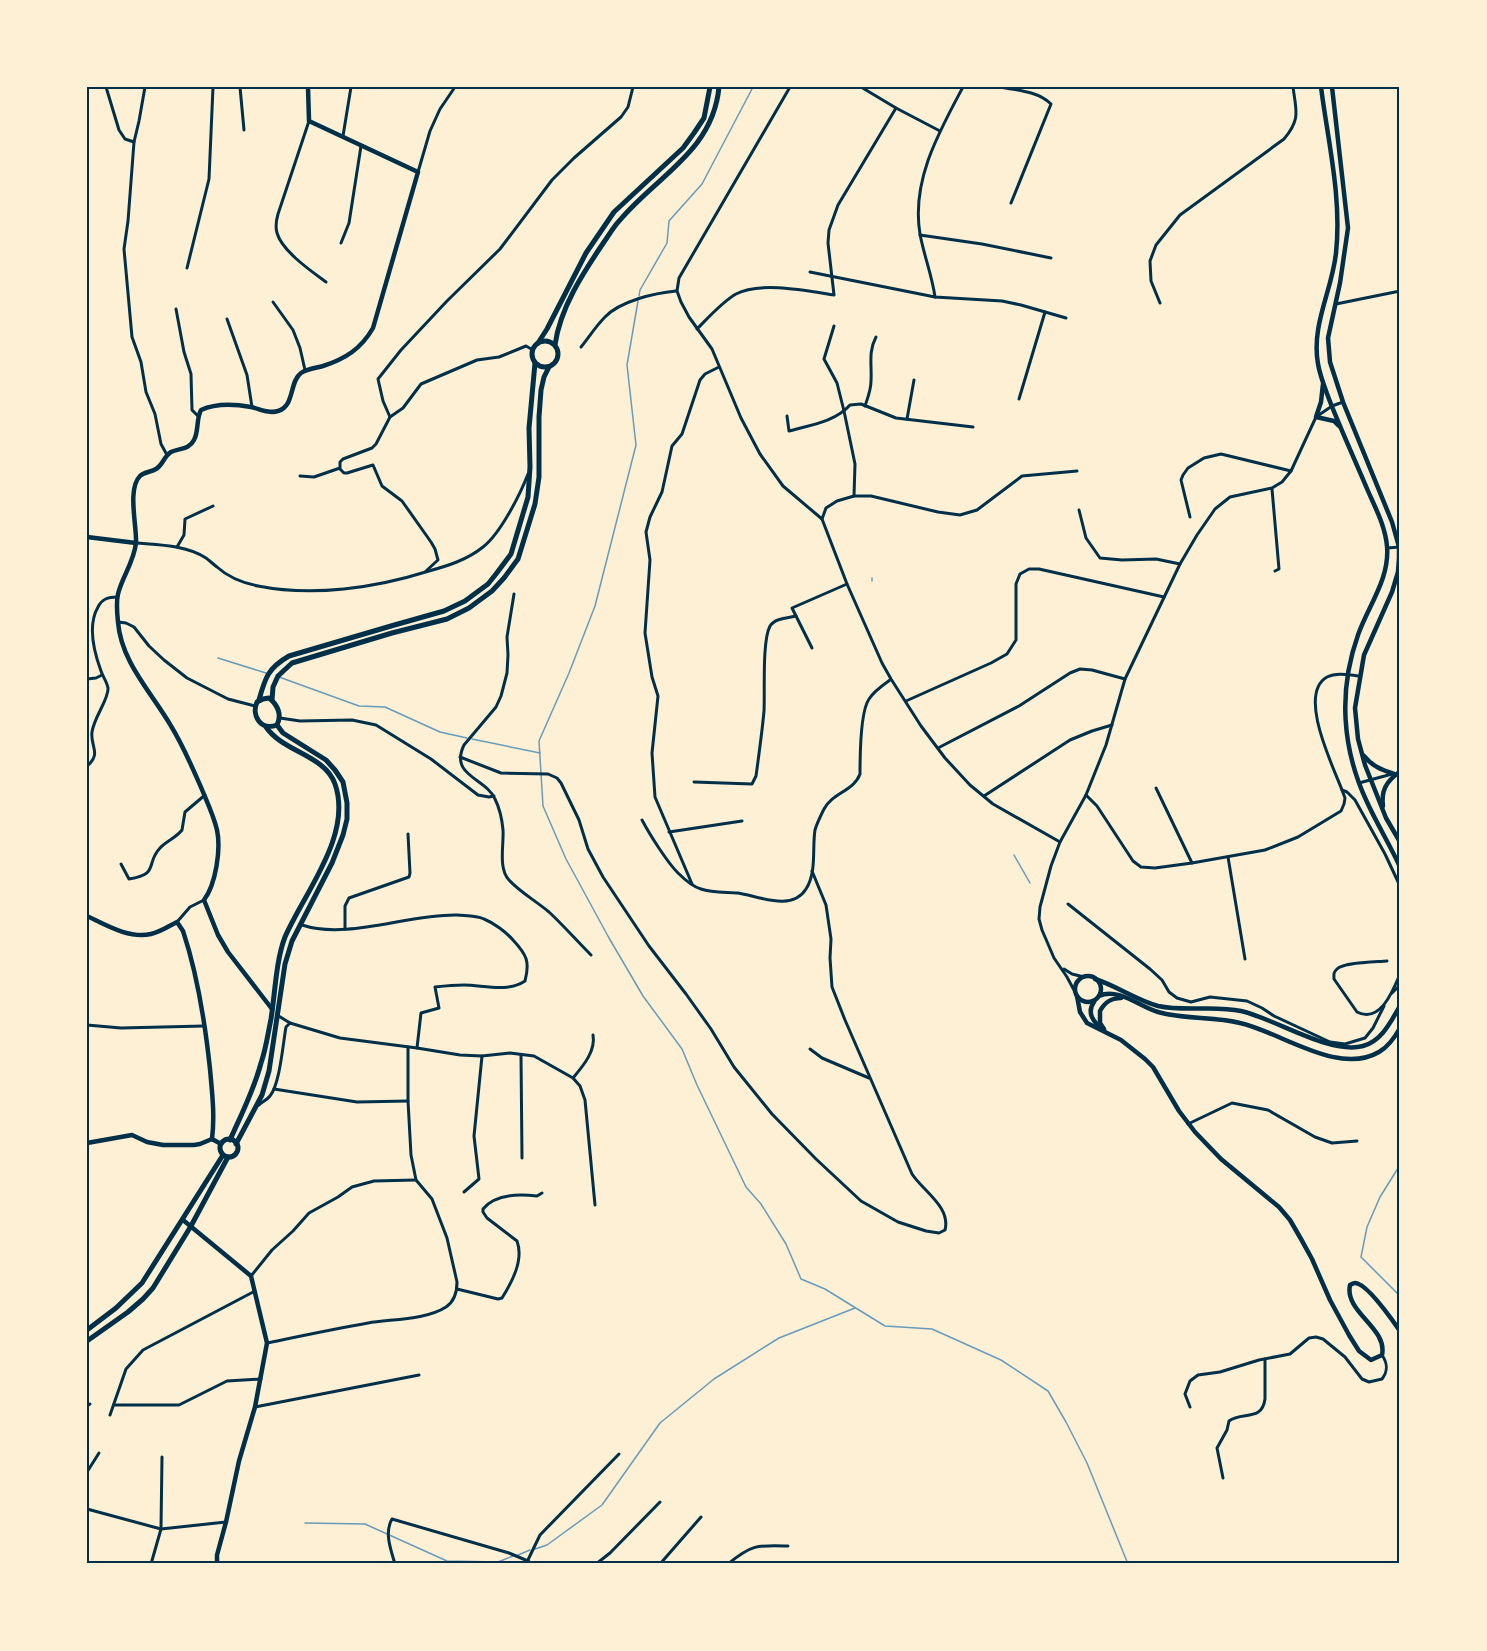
<svg xmlns="http://www.w3.org/2000/svg" width="1487" height="1651" viewBox="0 0 1487 1651" font-family="'IBM Plex Serif',serif">
  <style>
    .lines { fill: none; stroke-linecap: round; stroke-linejoin: round }
    .stream { stroke: #669bbc; stroke-width: 1.5 }
    .minor { stroke: #003049; stroke-width: 3 }
    .tertiary { stroke: #003049; stroke-width: 4.5 }
    .trunk { stroke: #003049; stroke-width: 5 }
    .neatline { fill: none; stroke: #003049; stroke-width: 2 }
  </style>
  <rect width="100%" height="100%" fill="#fdf0d5"/>
  <g class="lines">
    <!-- stream -->
    <g class="stream">
      <polyline points="639,296 640,290 667,243 669,221 702,184 753,87"/>
      <polyline points="638,301 627,365 636,445 595,606 569,673 539,741 543,806 566,859 609,938 643,996 682,1049 697,1085 746,1187 761,1204 786,1244 801,1279 825,1289 885,1326 932,1329 1001,1360 1048,1391 1066,1422 1087,1463 1128,1564"/>
      <polyline points="872,578 872,581"/>
      <polyline points="218,658 266,673"/>
      <polyline points="279,677 359,706 385,707 440,732 467,738"/>
      <polyline points="472,739 540,753"/>
      <polyline points="1014,855 1030,883"/>
      <polyline points="1400,1165 1380,1197 1367,1227 1361,1257 1400,1296"/>
      <polyline points="305,1523 365,1524 447,1561 498,1562 513,1556"/>
      <polyline points="535,1549 547,1545 602,1505 660,1423 714,1379 779,1338 855,1308"/>
      <polyline points="518,1555 530,1550"/>
    </g>
    <!-- minor -->
    <g class="minor">
      <polyline points="106,87 119,130 125,139 134,142"/>
      <polyline points="145,87 139,121 134,142 128,221 124,249 132,337 141,362 146,392 155,414 161,444 167,455"/>
      <polyline points="240,87 244,130"/>
      <polyline points="790,87 679,278 677,291 681,302 689,317 712,349 741,418 760,454 783,486 822,519 847,584 882,663 891,679 921,726 945,758 970,785 993,804 1060,842"/>
      <polyline points="861,87 896,108 940,131"/>
      <path d="M999,87C1016,90 1038,91 1051,104L1011,203"/>
      <path d="M309,121L278,214C276,221 275,226 277,233C282,251 311,271 326,282"/>
      <polyline points="343,136 351,87"/>
      <polyline points="418,172 430,131 440,109 455,87"/>
      <polyline points="920,235 982,244 1051,258"/>
      <polyline points="341,243 349,223 361,146"/>
      <polyline points="187,268 209,179 213,87"/>
      <polyline points="810,272 935,297 1002,301 1021,305 1066,318"/>
      <path d="M935,297C932,275 924,256 920,234C911,181 939,132 963,87"/>
      <polyline points="273,302 293,330 300,348 305,370"/>
      <path d="M1160,303L1151,281L1150,261L1156,245L1180,215L1284,139C1301,119 1296,111 1293,87"/>
      <polyline points="1336,304 1400,291"/>
      <polyline points="176,309 184,352 191,374 192,410 198,416"/>
      <polyline points="227,319 247,375 252,407"/>
      <polyline points="834,326 824,359 837,383 844,411 855,464 854,496"/>
      <path d="M697,329C709,317 722,302 736,294C760,281 808,291 834,295L828,243L829,230L838,205L896,108"/>
      <path d="M581,347C589,337 596,326 605,317C620,301 655,293 676,291"/>
      <polyline points="1019,399 1045,312"/>
      <path d="M865,406C868,397 871,390 871,381C872,365 868,352 876,337"/>
      <path d="M787,416L789,431C810,425 835,422 850,405L861,404L896,418L973,427"/>
      <polyline points="390,417 383,401 378,379 401,350 447,301 500,249 552,180 574,158 621,117 628,107 633,87"/>
      <polyline points="907,419 914,380"/>
      <polyline points="340,469 344,473 347,473 373,465 382,486 402,501 431,542 435,549 438,560 426,571"/>
      <polyline points="300,476 314,477 340,468 340,462 343,459 372,448 376,444 390,417 403,408 421,384 477,360 499,357 526,346 533,350"/>
      <polyline points="1272,489 1279,569 1275,571"/>
      <polyline points="1079,510 1086,538 1100,558 1122,560 1156,559 1180,564"/>
      <polyline points="1190,517 1181,480 1183,475 1188,468 1204,458 1221,454 1291,471"/>
      <polyline points="822,519 826,508 837,501 854,496 871,496 938,512 960,515 977,510 1022,476 1077,471"/>
      <path d="M136,543C159,545 186,545 206,558C210,561 213,564 217,567C228,577 243,583 258,586C313,597 375,588 429,571C447,566 467,560 483,547C500,534 520,495 528,474"/>
      <polyline points="177,547 184,535 185,519 213,506"/>
      <polyline points="1387,548 1400,547"/>
      <path d="M514,594L507,637L508,655L507,673L501,696L496,707L464,745C449,776 486,778 495,799C500,809 502,819 503,830C504,845 498,868 509,880C520,892 536,901 549,912C563,925 577,941 591,955"/>
      <polyline points="118,622 126,623 134,627 149,646 164,660 187,678 228,699 255,706"/>
      <polyline points="812,648 792,608 847,584"/>
      <polyline points="87,679 96,678 102,675"/>
      <polyline points="906,701 991,663 1007,654 1016,640 1016,584 1020,574 1029,569 1039,569 1164,597"/>
      <polyline points="280,718 300,721 352,720 376,725 431,759 478,795 489,797 494,796"/>
      <polyline points="938,748 1019,706 1070,673 1080,669 1092,670 1125,679"/>
      <path d="M460,757L501,773L548,774L557,778L561,783L579,820L588,849L603,877L649,946L686,994L711,1029L734,1067L772,1114L816,1159L861,1201L898,1222L926,1231L939,1233L945,1230C951,1207 923,1191 912,1174L845,1020L832,987L830,958L831,939L826,905L812,871"/>
      <path d="M87,766C102,754 90,746 92,732C94,717 109,699 108,688C107,682 103,677 101,671C94,652 87,626 98,607C102,599 108,597 117,597"/>
      <path d="M694,782L752,784L756,776C759,754 762,733 764,711C765,691 762,641 770,626C775,618 788,618 796,616"/>
      <polyline points="1359,783 1392,774"/>
      <polyline points="1156,788 1192,863"/>
      <polyline points="1342,790 1347,792 1355,800 1385,854 1400,886"/>
      <path d="M1086,795L1097,806L1133,861L1141,867L1155,868L1192,863L1265,850L1298,837L1341,811L1344,804L1345,798L1342,790C1333,766 1297,694 1327,677C1337,672 1349,675 1359,676"/>
      <polyline points="984,796 1070,740 1092,731 1112,725"/>
      <path d="M642,820C650,835 667,862 678,873C684,879 694,887 701,889C712,893 726,892 738,893C758,896 792,912 806,889C817,872 812,848 815,830C817,823 821,815 824,809C832,793 854,791 860,774C860,757 860,712 869,699C874,691 883,685 890,680"/>
      <polyline points="669,832 742,821"/>
      <polyline points="1228,857 1245,959"/>
      <path d="M121,864L129,879C160,874 145,864 160,848C166,841 176,838 182,830L185,812L205,795"/>
      <polyline points="692,884 655,797 652,753 658,696 652,677 645,633 650,560 646,532 650,517 662,492 672,446 682,434 700,380 705,374 719,367"/>
      <polyline points="1068,904 1150,969 1162,980 1169,992 1177,998 1191,1002 1210,997 1247,1001 1262,1008 1274,1016 1330,1042 1345,1044 1365,1038 1373,1028 1384,1006"/>
      <polyline points="177,922 190,907 204,900"/>
      <path d="M302,925C347,940 408,914 457,915C465,916 475,915 484,919C494,923 506,932 513,940C527,955 530,962 525,981C507,993 483,985 464,985C454,985 444,986 435,987L439,1008L421,1013L417,1048"/>
      <polyline points="345,929 345,906 349,898 409,877 410,873 408,834"/>
      <path d="M1387,961C1376,962 1344,962 1337,969C1333,973 1334,974 1334,979L1357,1012C1380,1024 1393,991 1400,974"/>
      <polyline points="1064,969 1072,974 1084,977"/>
      <polyline points="1075,992 1067,977 1054,958 1042,930 1039,919 1040,907 1051,866 1060,842 1086,795 1106,745 1125,679 1180,564 1197,535 1215,509 1230,497 1272,488 1282,482 1291,471 1316,417 1332,406 1343,402"/>
      <polyline points="1392,993 1400,985"/>
      <polyline points="290,1023 340,1038 417,1048 460,1055 482,1056 510,1053 534,1056 573,1078 580,1086 585,1100 595,1205"/>
      <polyline points="87,1025 121,1028 204,1026"/>
      <polyline points="810,1049 822,1058 869,1078"/>
      <polyline points="521,1055 522,1158"/>
      <path d="M573,1078C583,1066 596,1051 593,1035"/>
      <polyline points="274,1089 357,1102 408,1101"/>
      <path d="M259,1105C262,1102 267,1100 270,1096C280,1084 283,1043 286,1027L290,1023L277,1015"/>
      <polyline points="1188,1124 1232,1103 1268,1110 1315,1137 1332,1143 1357,1141"/>
      <polyline points="464,1192 479,1179 474,1136 482,1056"/>
      <polyline points="251,1276 272,1250 293,1231 309,1213 338,1197 352,1187 374,1181 416,1180"/>
      <path d="M457,1289L498,1299L502,1298C512,1282 524,1260 517,1241L487,1218L483,1212V1209C495,1194 520,1194 537,1196L542,1193"/>
      <path d="M267,1343C301,1336 334,1329 368,1323C391,1319 426,1320 446,1307C455,1301 457,1292 457,1282L447,1238L432,1199L416,1180L411,1155L408,1101V1047"/>
      <polyline points="114,1405 179,1405 227,1381 261,1379"/>
      <polyline points="87,1406 90,1404"/>
      <polyline points="255,1407 419,1375"/>
      <path d="M1190,1407L1185,1394L1190,1381L1198,1375L1220,1372L1259,1360L1290,1354L1309,1338L1316,1337L1323,1339L1345,1357L1362,1379L1369,1382L1382,1379C1388,1371 1388,1364 1382,1355"/>
      <polyline points="110,1415 126,1369 143,1350 255,1291"/>
      <polyline points="87,1472 99,1453"/>
      <path d="M1223,1478L1217,1448L1227,1430L1229,1421C1242,1411 1262,1422 1265,1399V1359"/>
      <polyline points="87,1509 161,1529 226,1522"/>
      <polyline points="151,1564 161,1529 162,1457"/>
      <path d="M395,1564C391,1550 384,1533 392,1519L509,1553L528,1561L532,1564"/>
      <polyline points="526,1564 540,1535 619,1454"/>
      <polyline points="596,1564 610,1553 660,1502"/>
      <polyline points="660,1564 701,1517"/>
      <path d="M728,1564C752,1544 758,1545 788,1546"/>
    </g>
    <!-- tertiary -->
    <g class="tertiary">
      <path d="M1321,87C1328,142 1342,198 1336,253C1332,291 1311,325 1318,364C1320,376 1325,388 1329,399C1341,430 1355,460 1368,491C1376,509 1385,526 1387,546C1390,579 1368,606 1358,635C1338,691 1342,749 1367,802C1377,824 1390,845 1400,867"/>
      <polyline points="1332,87 1348,228 1340,283 1328,338 1330,362 1343,402 1392,522 1399,547 1399,558 1398,572 1392,592 1364,655 1355,708 1358,739 1365,765 1386,818 1400,842"/>
      <polyline points="1323,384 1321,402 1316,417 1334,421 1339,426"/>
      <polyline points="87,537 136,543"/>
      <path d="M1364,756C1372,766 1382,770 1394,774"/>
      <path d="M1383,806C1381,791 1386,782 1398,773"/>
      <path d="M87,916C106,925 129,939 151,934C160,932 169,926 177,922L183,931C198,976 205,1022 210,1069C212,1092 215,1115 212,1139"/>
      <circle cx="1088" cy="989" r="13"/>
      <path d="M1095,979C1117,986 1136,1000 1158,1006C1186,1012 1214,1005 1241,1011C1276,1019 1330,1055 1363,1046C1382,1041 1391,1021 1400,1006"/>
      <path d="M1077,996L1080,1012L1087,1023L1121,1040L1145,1059L1153,1067L1179,1111L1195,1132L1221,1159L1279,1207L1290,1220L1301,1239L1312,1259L1330,1300L1349,1335L1359,1351L1371,1360L1382,1355C1388,1328 1344,1312 1350,1285C1352,1284 1353,1283 1355,1283C1367,1283 1393,1321 1400,1331"/>
      <path d="M1099,996C1118,987 1140,1007 1158,1012C1185,1020 1213,1016 1240,1023C1281,1032 1338,1076 1379,1052C1388,1047 1395,1037 1400,1028"/>
      <path d="M1094,1002C1086,1013 1094,1023 1103,1029"/>
      <path d="M272,1009L228,952L218,935L204,900C216,884 221,849 217,830C214,817 208,804 203,792C193,769 184,747 171,726C152,693 121,662 118,622C117,613 116,603 118,594C122,577 134,562 136,543C137,526 127,489 140,476C144,472 151,472 156,469C163,465 164,456 171,452C179,448 189,450 194,440C199,431 196,419 201,410C216,403 235,404 251,407C260,409 269,414 278,411C295,406 289,382 301,373C307,369 316,368 323,366C345,359 361,349 373,328L418,172L309,121L308,87"/>
      <path d="M1104,1029L1100,1023V1011C1105,1002 1111,998 1121,998"/>
      <polyline points="212,1139 221,1144"/>
      <polyline points="87,1143 132,1135 147,1142 163,1145 194,1145 200,1144 212,1139"/>
      <polyline points="183,1220 251,1276 267,1343 255,1407 239,1461 226,1522 217,1555 217,1564"/>
    </g>
    <!-- trunk -->
    <g class="trunk">
      <circle cx="545" cy="354" r="13"/>
      <polyline points="538,343 547,329 586,253 614,212 683,148 694,133 704,118 710,87"/>
      <path d="M555,345C560,308 583,273 604,242C609,235 614,226 620,220C658,175 713,151 719,87"/>
      <path d="M269,698C278,705 282,715 277,725C261,731 251,716 257,702L263,699Z"/>
      <path d="M259,700C265,678 268,668 289,656L391,626L444,611L465,601L488,584L496,574L511,554L528,497L530,467L529,428L535,363"/>
      <polyline points="272,700 273,687 278,676 292,663 392,633 447,619 469,608 492,591 504,578 518,559 535,504 539,477 539,417 541,390 544,377 549,367"/>
      <circle cx="229" cy="1148" r="9"/>
      <path d="M230,1140C241,1115 254,1090 261,1063C266,1049 268,1033 271,1019C275,994 276,960 285,937C304,893 353,835 335,784C325,755 283,752 266,727"/>
      <polyline points="236,1144 262,1095 269,1071 285,964 292,941 332,863 343,835 347,819 347,803 343,782 335,770 326,760 283,733 277,725"/>
      <polyline points="87,1330 116,1308 142,1283 223,1155"/>
      <polyline points="87,1341 128,1312 143,1299 153,1288 191,1226 228,1157"/>
    </g>
  </g>
  <!-- border -->
  <rect width="1487" height="1651" fill="none" stroke="#fdf0d5" stroke-width="177"/>
  <rect x="88" y="88" width="1310" height="1474" class="neatline"/>
</svg>
